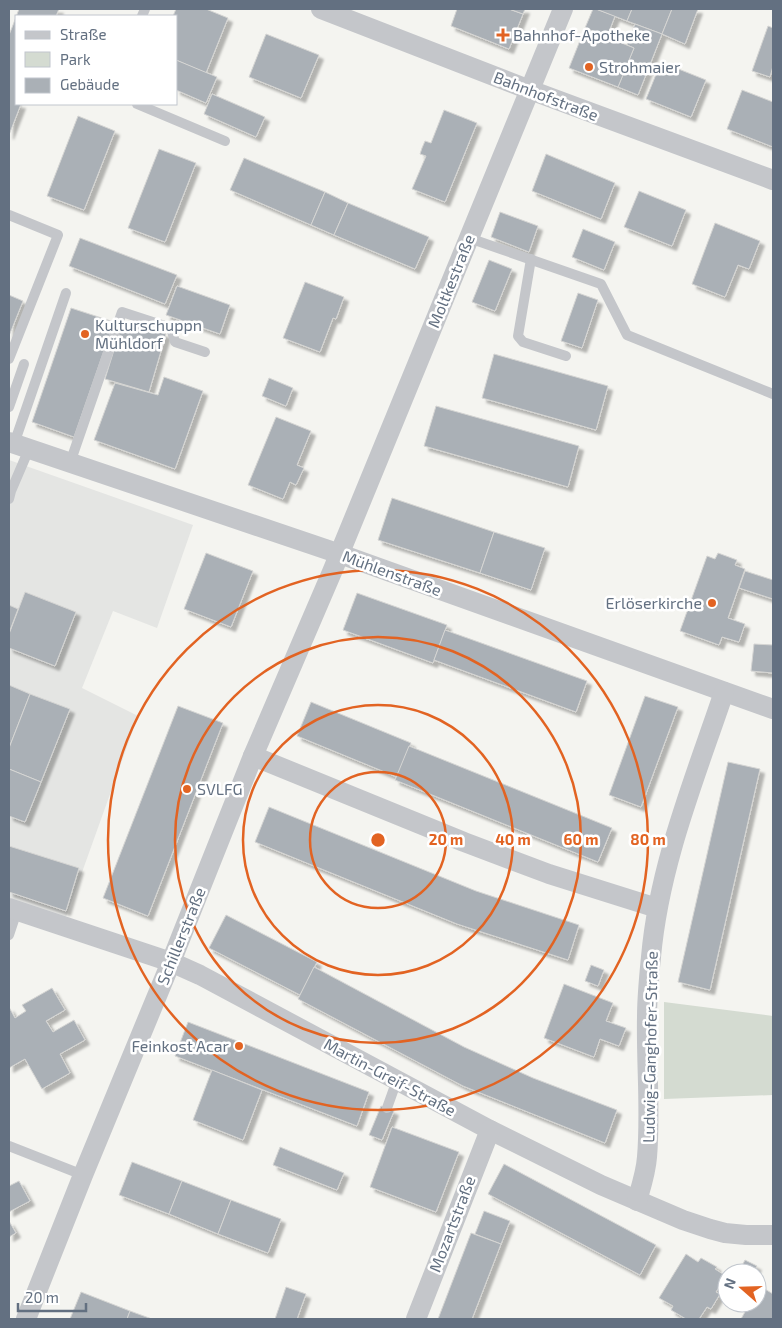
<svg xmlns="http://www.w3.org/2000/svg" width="782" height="1328" viewBox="0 0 782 1328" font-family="'Exo 2',sans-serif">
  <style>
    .built { fill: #e4e5e3 }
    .green { fill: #d4dbd1 }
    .building { fill: #aab0b6; stroke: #d5d5d3; filter: url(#shadow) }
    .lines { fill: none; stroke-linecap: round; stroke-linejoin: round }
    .lane { stroke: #c4c6ca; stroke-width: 10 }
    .street { stroke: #c4c6ca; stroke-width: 20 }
    .ring { fill: none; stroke: #e26322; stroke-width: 2.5 }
    .poi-dot { fill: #e26322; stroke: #fff; stroke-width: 2 }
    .labels { text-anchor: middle; stroke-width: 5; stroke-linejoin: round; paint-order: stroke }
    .poi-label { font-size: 16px; fill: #637081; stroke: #fff; text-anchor: start }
    .street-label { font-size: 16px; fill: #637081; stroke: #fff }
    .centre { fill: #e26322; stroke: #fff; stroke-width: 2.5 }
    .ring-label { font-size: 15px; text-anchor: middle; font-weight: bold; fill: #e26322; stroke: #fff; stroke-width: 5; stroke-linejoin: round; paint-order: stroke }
  </style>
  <defs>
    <filter id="shadow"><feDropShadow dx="4.5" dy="4.5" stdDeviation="1" flood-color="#0004"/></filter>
  </defs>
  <rect width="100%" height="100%" fill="#f4f4f0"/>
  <!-- built -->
  <polygon class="built" points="9,460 193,525 157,628 113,611 82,688 138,716 66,917 9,901"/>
  <!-- green -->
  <polygon class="green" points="664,1002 773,1016 773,1095 664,1099"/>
  <!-- building -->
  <g class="building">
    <polygon points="19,9 59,9 56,16 16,16 16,104 21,104 9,135 9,35 13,25"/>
    <polygon points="176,9 206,9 228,18 206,73 176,60 176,16 173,16"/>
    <polygon points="457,9 509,9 523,14 509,49 451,26"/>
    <polygon points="509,9 525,9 523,14"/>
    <polygon points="593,9 596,9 615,16 607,37 585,28"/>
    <polygon points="596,9 632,9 627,21"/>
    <polygon points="632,9 672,9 662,34 627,21"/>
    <polygon points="672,9 698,9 685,44 662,34"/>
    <polygon points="635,24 662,34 638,95 618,87 634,48 627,45"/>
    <polygon points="768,26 773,28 773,66 770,77 752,71"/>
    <polygon points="585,28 634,48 618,87 569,68"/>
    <polygon points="266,34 319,55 301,98 249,77"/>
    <polygon points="176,60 217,77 206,103 176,90"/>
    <polygon points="661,62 706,80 691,117 646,99"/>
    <polygon points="742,90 773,102 773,147 727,129"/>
    <polygon points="212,94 265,117 256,137 204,114"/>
    <polygon points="444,110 477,123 445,202 412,189 426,156 420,154 422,148 425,141 431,143"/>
    <polygon points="78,116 115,131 84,210 47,196"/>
    <polygon points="159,149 196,163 165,242 128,228"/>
    <polygon points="546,154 615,183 601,219 532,191"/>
    <polygon points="244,158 325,192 311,225 230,190"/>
    <polygon points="639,191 686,210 672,246 624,227"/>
    <polygon points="325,192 348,203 334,235 311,225"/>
    <polygon points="348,203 429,237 415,269 334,235"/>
    <polygon points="500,212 538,226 529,252 491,237"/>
    <polygon points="715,223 760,241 749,269 738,265 725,297 692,284"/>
    <polygon points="583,229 615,242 604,270 572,257"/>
    <polygon points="80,238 177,275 165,304 69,266"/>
    <polygon points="489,260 512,269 495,311 472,302"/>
    <polygon points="305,282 344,297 336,319 333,318 320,352 283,338"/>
    <polygon points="177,286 230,305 220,334 166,315"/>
    <polygon points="578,293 598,300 582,348 561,341"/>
    <polygon points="9,295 23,301 9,336"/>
    <polygon points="71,308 114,322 74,437 32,422"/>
    <polygon points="123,321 166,334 149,392 105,379"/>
    <polygon points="494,354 608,386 596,430 482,398"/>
    <polygon points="164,377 203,391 175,469 94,440 115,383 158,395"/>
    <polygon points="269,378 293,388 286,406 262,396"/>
    <polygon points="436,406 579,446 568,487 424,446"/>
    <polygon points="276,417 311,431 297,465 304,468 296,485 290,482 283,499 248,485"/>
    <polygon points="392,498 494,532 480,573 378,540"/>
    <polygon points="494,532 545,548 531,590 480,573"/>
    <polygon points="206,553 253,571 231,627 184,609"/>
    <polygon points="718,553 737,560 735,565 745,569 728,618 745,624 739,642 722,637 719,645 680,631 707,556 715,559"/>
    <polygon points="745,571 773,580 773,599 739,588"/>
    <polygon points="25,592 76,612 55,666 9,648 9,634"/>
    <polygon points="357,593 447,625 433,663 343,630"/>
    <polygon points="9,605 18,609 9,633"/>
    <polygon points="445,630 587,681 576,712 434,660"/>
    <polygon points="754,644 773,645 773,673 751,671"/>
    <polygon points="9,685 30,694 9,748"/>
    <polygon points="30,694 70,709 41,782 9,769 9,748"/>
    <polygon points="645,696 678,707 641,807 609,795"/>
    <polygon points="311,702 411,743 397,777 297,736"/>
    <polygon points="178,706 223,723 148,916 103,898"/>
    <polygon points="409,746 612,828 598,862 395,780"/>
    <polygon points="728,762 760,769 710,990 678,982"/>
    <polygon points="9,769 41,782 25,822 9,816"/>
    <polygon points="269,807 476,891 579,925 568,960 457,924 255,842"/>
    <polygon points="9,846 79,868 66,911 9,892"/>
    <polygon points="226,915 317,962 300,995 209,948"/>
    <polygon points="591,965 604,970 598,986 585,981"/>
    <polygon points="314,967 464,1047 533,1078 617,1110 605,1143 463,1086 298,999"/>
    <polygon points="564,984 613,1003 606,1021 626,1028 619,1046 600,1039 594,1057 544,1038"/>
    <polygon points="52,988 65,1010 46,1021 53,1032 74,1020 85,1040 60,1054 70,1073 42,1089 25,1059 9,1068 9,1007 15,1018 26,1011 22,1005"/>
    <polygon points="188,1022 369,1092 357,1126 175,1056"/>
    <polygon points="212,1070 262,1090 243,1140 193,1120"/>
    <polygon points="381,1106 394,1111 382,1140 369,1135"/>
    <polygon points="392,1127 459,1152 436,1212 370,1187"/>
    <polygon points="280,1147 344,1173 337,1190 273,1165"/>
    <polygon points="132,1162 182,1181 169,1214 119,1195"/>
    <polygon points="504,1164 656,1245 640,1275 488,1194"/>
    <polygon points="19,1181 30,1201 9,1212 9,1186"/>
    <polygon points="182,1181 231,1200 218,1234 169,1214"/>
    <polygon points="231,1200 281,1219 268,1253 218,1234"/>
    <polygon points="484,1211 510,1221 501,1244 475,1234"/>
    <polygon points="9,1221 16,1233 9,1237"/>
    <polygon points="471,1233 501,1244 472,1319 438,1319"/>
    <polygon points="686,1254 698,1262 701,1258 717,1267 715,1269 726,1276 716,1292 720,1294 711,1309 707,1307 699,1319 686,1319 671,1310 673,1306 659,1298"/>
    <polygon points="745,1260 757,1266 753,1273 738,1273"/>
    <polygon points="760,1286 773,1294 773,1319 741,1319 750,1303 757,1303 757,1291"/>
    <polygon points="286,1287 306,1294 297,1319 275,1319"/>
    <polygon points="81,1292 130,1311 127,1319 70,1319"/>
    <polygon points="130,1311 152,1319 127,1319"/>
  </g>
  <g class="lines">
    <!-- lane -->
    <g class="lane">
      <polyline points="142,16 145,9"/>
      <polyline points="137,104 225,141"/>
      <polyline points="9,215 58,235 9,359"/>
      <polyline points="469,238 601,284 627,335 773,394"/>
      <polyline points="531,259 518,336 523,342 566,356"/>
      <polyline points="9,407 24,364"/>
      <polyline points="14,444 66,293"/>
      <polyline points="70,463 122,312 171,328 175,342 205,352"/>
      <polyline points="9,499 11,491 29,449"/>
      <polyline points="9,935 17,911"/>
      <polyline points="387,1108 397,1080"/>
      <polyline points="9,1146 83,1175"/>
    </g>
    <!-- street -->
    <g class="street">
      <polyline points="321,9 530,90 773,180"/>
      <polyline points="9,442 340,554 773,709"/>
      <polyline points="253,756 464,842 549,874 657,908"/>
      <polyline points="9,908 171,962 200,975 490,1130 601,1185 683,1220 710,1229 725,1233 746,1235 773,1235"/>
      <path d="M637,1201C641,1187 646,1172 647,1157C651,1111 646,1064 647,1017C647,997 649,977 651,957C659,865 695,778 724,692"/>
      <polyline points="26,1319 83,1175 171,962 253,756 332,572 563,9"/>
      <polyline points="416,1319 490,1130"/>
    </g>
  </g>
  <!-- distance rings -->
  <g class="ring">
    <circle cx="378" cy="840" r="68"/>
    <circle cx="378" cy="840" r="135"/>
    <circle cx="378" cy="840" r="203"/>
    <circle cx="378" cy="840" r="270"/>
  </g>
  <!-- markers -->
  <g class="poi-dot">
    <path d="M500.5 27.5h5v5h5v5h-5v5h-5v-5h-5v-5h5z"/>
    <circle cx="589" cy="67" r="5"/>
    <circle cx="85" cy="334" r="5"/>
    <circle cx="712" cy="603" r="5"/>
    <circle cx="187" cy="789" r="5"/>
    <circle cx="239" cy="1046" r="5"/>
  </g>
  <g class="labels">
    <!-- poi labels -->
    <g class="poi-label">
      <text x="513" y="41">Bahnhof-Apotheke</text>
      <text x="599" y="73">Strohmaier</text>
      <text x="95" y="331">Kulturschuppn<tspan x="95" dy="18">Mühldorf</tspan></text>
      <text x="702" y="609" text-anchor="end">Erlöserkirche</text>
      <text x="197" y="795">SVLFG</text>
      <text x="229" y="1052" text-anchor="end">Feinkost Acar</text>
    </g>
    <!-- street labels -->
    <g class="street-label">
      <text transform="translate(546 96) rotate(21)" y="6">Bahnhofstraße</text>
      <text transform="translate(451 281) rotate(-68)" y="6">Moltkestraße</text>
      <text transform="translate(392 573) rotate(20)" y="6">Mühlenstraße</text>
      <text transform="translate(181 936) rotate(-68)" y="6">Schillerstraße</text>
      <text transform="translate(650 1047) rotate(-89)" y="6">Ludwig-Ganghofer-Straße</text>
      <text transform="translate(390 1077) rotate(28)" y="6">Martin-Greif-Straße</text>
      <text transform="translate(452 1224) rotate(-69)" y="6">Mozartstraße</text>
    </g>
  </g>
  <circle cx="378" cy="840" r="8" class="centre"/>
  <g class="ring-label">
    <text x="446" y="845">20 m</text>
    <text x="513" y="845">40 m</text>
    <text x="581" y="845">60 m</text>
    <text x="648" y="845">80 m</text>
  </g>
  <!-- border -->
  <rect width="782" height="1328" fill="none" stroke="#637081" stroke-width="20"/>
  <!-- legend -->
  <rect x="15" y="15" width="162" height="90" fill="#ffffff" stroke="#c1c6cd"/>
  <rect x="25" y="31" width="25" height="8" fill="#c4c6ca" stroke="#c1c6cd"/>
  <text x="60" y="40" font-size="15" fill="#637081">Straße</text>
  <rect x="25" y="52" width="25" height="15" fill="#d4dbd1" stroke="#c1c6cd"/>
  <text x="60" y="65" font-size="15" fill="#637081">Park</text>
  <rect x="25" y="78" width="25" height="15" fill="#aab0b6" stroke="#c1c6cd"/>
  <text x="60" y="90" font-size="15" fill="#637081">Gebäude</text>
  <!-- north arrow -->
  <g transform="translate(742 1288) rotate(290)"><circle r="24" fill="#ffffff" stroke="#c1c6cd"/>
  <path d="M0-4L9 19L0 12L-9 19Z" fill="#e26322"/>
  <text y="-8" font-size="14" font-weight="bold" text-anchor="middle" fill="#637081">N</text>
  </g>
  <!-- scale -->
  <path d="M18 1303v8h68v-8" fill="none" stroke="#637081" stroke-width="2.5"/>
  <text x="25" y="1303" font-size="15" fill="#637081" stroke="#ffffff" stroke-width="4" paint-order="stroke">20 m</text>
</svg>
